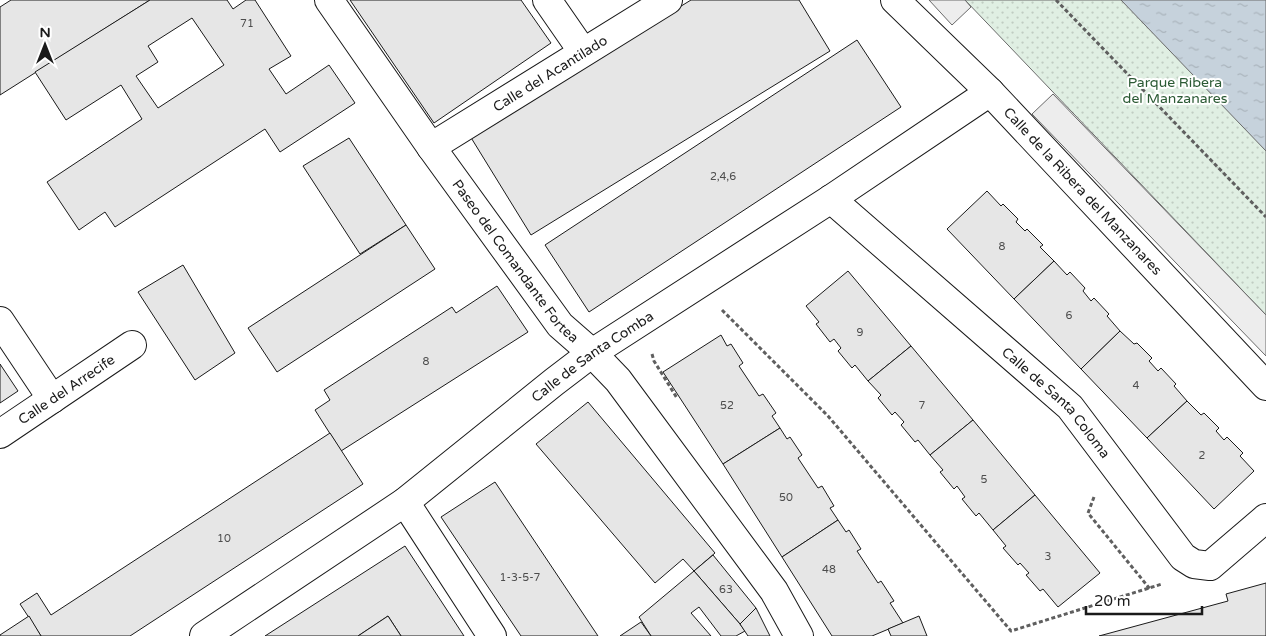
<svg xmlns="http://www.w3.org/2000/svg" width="1266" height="636" viewBox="0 0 1266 636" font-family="'Varela Round',sans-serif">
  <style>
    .green { fill: url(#green-dots); stroke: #6a6a6a }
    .parking { fill: #ededed; stroke: #6a6a6a }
    .water { fill: url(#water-ripples); stroke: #6a6a6a }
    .building { fill: #e6e6e6; stroke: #1a1a1a; fill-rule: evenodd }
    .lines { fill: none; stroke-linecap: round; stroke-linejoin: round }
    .minor-casing { stroke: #1a1a1a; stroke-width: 30 }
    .path { stroke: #5f5f5f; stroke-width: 3; stroke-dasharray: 4 2.5; stroke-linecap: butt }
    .minor { stroke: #fff; stroke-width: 28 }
    .labels { text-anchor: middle; stroke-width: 4; stroke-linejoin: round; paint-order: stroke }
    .number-label { font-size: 11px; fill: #4d4d4d }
    .street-label { font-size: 14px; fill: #1a1a1a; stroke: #fff }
    .park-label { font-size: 14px; fill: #2b5a34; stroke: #fff }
  </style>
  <defs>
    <pattern id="green-dots" width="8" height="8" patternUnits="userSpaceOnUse" patternTransform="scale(1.25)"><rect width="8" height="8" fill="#e0efe3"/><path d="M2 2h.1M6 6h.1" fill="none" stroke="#c0ccc2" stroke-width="1.8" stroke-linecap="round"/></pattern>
    <pattern id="water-ripples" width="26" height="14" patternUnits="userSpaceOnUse" patternTransform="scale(1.25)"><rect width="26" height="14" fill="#c6d2dc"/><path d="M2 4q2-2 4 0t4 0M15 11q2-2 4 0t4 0" fill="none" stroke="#aab4bc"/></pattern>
  </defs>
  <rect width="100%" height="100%" fill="#fff"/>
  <!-- green -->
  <polygon class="green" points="965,0 1266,0 1266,315"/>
  <!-- parking -->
  <g class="parking">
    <polygon points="929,0 965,0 971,7 952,25"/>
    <polygon points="1053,94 1266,315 1266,356 1032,114"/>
  </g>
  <!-- water -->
  <polygon class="water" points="1121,0 1266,0 1266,151"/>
  <!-- building -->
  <g class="building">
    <polygon points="11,0 150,0 0,95 0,7"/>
    <path d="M150,0H227L233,9L246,0H255L291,56L269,69L286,94L329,65L355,103L280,152L265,129L115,227L105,212L79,230L47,182L142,119L121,85L66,120L35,72ZM192,18L224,65L158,108L136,76L158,62L148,46Z"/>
    <polygon points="350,0 521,0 551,43 434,123"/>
    <polygon points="691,0 799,0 830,51 531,235 470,136"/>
    <polygon points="857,40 901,107 589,312 545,245"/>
    <polygon points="349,138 406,225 360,254 303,166"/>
    <polygon points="987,191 1001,206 1003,204 1018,219 1016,222 1025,231 1027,229 1043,245 1040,247 1054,261 1014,299 947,229"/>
    <polygon points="406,225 435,269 277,372 248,328"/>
    <polygon points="1054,261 1067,275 1070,272 1085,288 1083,291 1091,301 1094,298 1109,314 1107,316 1120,331 1081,369 1014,299"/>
    <polygon points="183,265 235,353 195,380 138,292"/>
    <polygon points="848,271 911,346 868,381 855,365 852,368 838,351 841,348 834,339 830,342 816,324 819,322 806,306"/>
    <polygon points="497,286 528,332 341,451 315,410 330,400 324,390 452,307 456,313"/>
    <polygon points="1120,331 1134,344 1137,343 1152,358 1149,361 1158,371 1161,368 1176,384 1174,386 1187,401 1147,438 1081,369"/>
    <polygon points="721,335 727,346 731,344 743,363 739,366 759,396 763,394 776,413 772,416 780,428 723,464 663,372"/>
    <polygon points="911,346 973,420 930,455 918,440 915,442 901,425 904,422 895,412 892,415 878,398 881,395 868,381"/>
    <polygon points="0,364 18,391 0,403"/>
    <polygon points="1187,401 1201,415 1204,413 1219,428 1216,431 1224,440 1227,437 1243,453 1240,456 1254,471 1214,509 1147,438"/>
    <polygon points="588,402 715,553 694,571 683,559 655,583 536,444"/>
    <polygon points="973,420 1035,495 993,530 979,513 976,516 962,499 965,497 957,486 954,489 940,472 943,470 930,455"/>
    <polygon points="780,428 787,439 790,437 802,455 798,458 818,488 822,486 834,506 830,508 838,520 782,557 723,464"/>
    <polygon points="330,433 363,484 130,636 41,636 20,604 37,593 51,615"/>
    <polygon points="495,482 598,636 521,636 441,517"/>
    <polygon points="1035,495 1100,573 1058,607 1043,589 1040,591 1026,575 1029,573 1020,563 1018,565 1003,548 1006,546 993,530"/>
    <polygon points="838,520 846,532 849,530 861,549 857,551 878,583 881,581 894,601 890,603 903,623 872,636 832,636 782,557"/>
    <polygon points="405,546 464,636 401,636 388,616 358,636 265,636"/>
    <polygon points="713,555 756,608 740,624 694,571"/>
    <polygon points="694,571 740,624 745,631 736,636 721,636 699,607 691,613 711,636 651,636 639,617"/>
    <polygon points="1266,583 1266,636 1099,636 1228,601 1226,594"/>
    <polygon points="756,608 770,636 748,636 740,624"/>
    <polygon points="29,616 41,636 0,636 0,635"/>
    <polygon points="388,616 401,636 358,636"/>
    <polygon points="919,616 927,636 891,636 888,629"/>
    <polygon points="641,622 651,636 620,636"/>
  </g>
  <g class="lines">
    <defs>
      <g id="minor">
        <path id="s1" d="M329,0L431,147L560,325L592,353L618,380L774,591L799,636"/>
        <polyline points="547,0 583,52"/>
        <path id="s2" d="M895,0L990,92L1266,386"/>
        <path id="s3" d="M431,147L668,0"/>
        <path id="s4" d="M831,199L1070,407L1183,557L1194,564L1210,566L1266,518"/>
        <polyline points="0,321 52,399"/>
        <path id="s5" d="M0,434L132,345"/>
        <polyline points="405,502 492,636"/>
        <path id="s6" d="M204,636L405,502L554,382L592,353L831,199L990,92"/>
      </g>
    </defs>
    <!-- minor casing -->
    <use href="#minor" class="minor-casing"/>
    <!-- path -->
    <g class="path">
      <polyline points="1056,0 1266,217"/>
      <polyline points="722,310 828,416 1011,631 1162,584"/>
      <polyline points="652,354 654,361 677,398"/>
      <polyline points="1094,497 1088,513 1150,589"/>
    </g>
    <!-- minor -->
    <use href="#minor" class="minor"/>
  </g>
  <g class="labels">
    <!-- number labels -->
    <g class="number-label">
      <text x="247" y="27">71</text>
      <text x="723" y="180">2,4,6</text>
      <text x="1002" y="250">8</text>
      <text x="1069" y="319">6</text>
      <text x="860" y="336">9</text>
      <text x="426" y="365">8</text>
      <text x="1136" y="389">4</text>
      <text x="727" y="409">52</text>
      <text x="922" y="409">7</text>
      <text x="1202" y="459">2</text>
      <text x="984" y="483">5</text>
      <text x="786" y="501">50</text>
      <text x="224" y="542">10</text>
      <text x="1048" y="560">3</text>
      <text x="829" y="573">48</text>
      <text x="520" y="581">1-3-5-7</text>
      <text x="726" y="593">63</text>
    </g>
    <!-- street labels -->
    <g class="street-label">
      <text dy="5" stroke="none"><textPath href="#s3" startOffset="140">Calle del Acantilado</textPath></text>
      <text dy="5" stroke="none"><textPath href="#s2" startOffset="268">Calle de la Ribera del Manzanares</textPath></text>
      <text dy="5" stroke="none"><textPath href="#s1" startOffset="321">Paseo del Comandante Fortea</textPath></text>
      <text dy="5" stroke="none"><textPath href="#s6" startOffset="479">Calle de Santa Comba</textPath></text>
      <text dy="5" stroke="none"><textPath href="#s5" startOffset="80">Calle del Arrecife</textPath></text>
      <text dy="5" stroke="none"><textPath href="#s4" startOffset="304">Calle de Santa Coloma</textPath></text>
    </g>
    <!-- park labels -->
    <g class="park-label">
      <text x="1175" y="87">Parque Ribera<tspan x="1175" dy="16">del Manzanares</tspan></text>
    </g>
  </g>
  <!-- north arrow -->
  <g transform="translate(45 45)" stroke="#ffffff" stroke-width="4" paint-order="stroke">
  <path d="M0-4L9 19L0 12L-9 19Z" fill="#1a1a1a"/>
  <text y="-8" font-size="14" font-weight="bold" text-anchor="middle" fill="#1a1a1a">N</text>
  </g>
  <!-- scale -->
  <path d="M1086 606v8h116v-8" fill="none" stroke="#1a1a1a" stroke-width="2.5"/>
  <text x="1094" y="606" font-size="15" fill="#1a1a1a" stroke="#ffffff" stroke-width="4" paint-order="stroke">20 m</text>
</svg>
